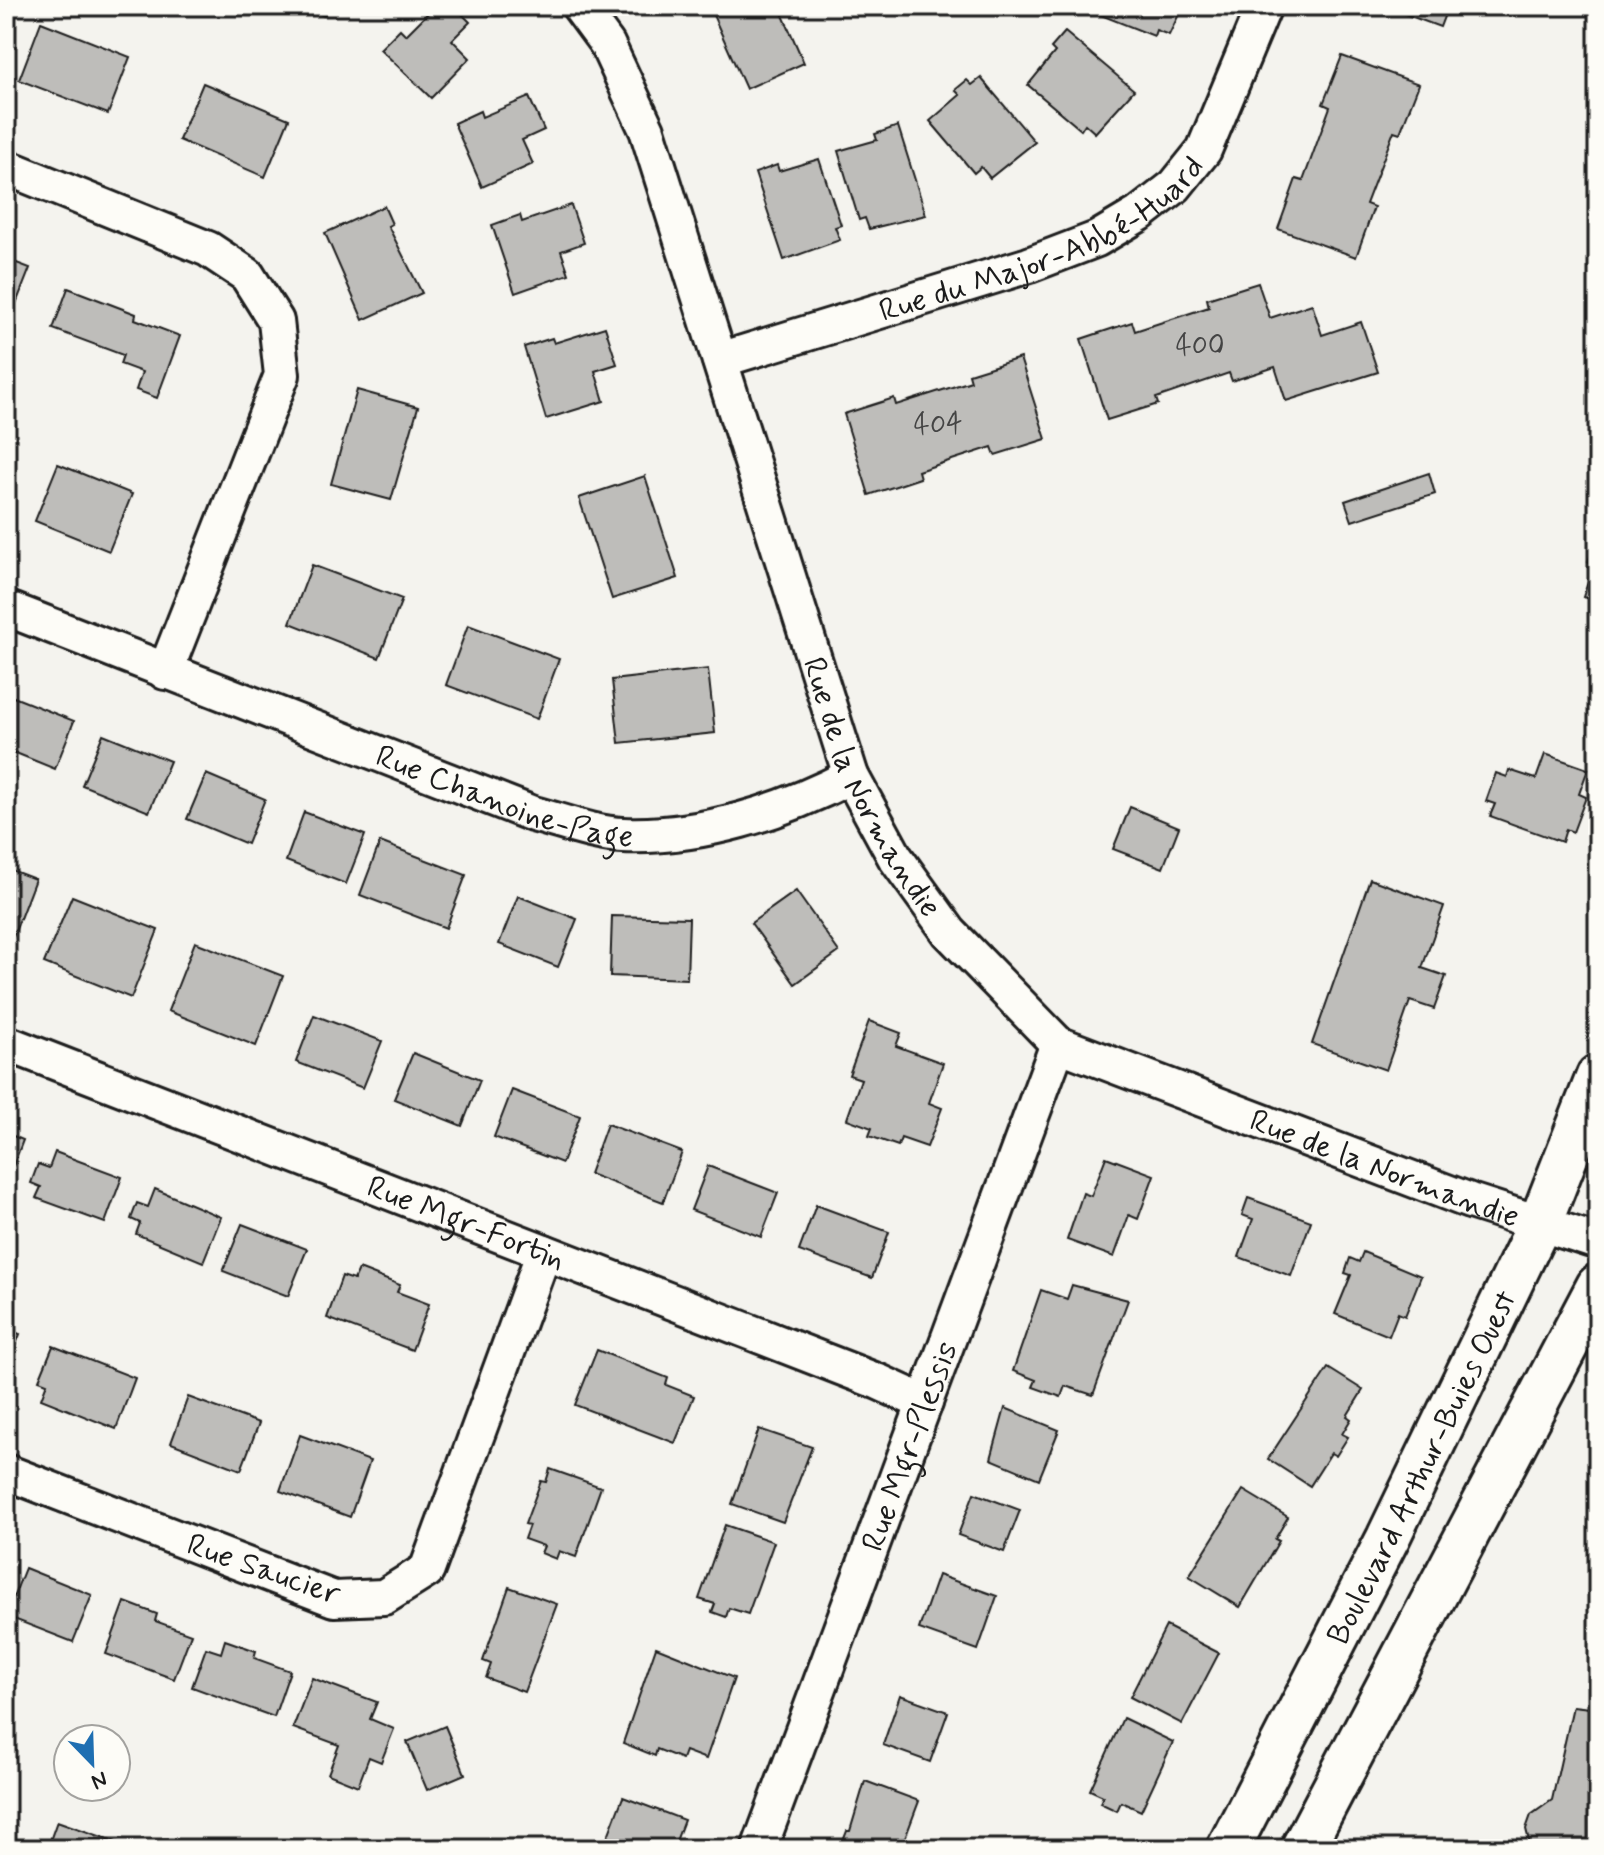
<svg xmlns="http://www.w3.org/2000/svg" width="1604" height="1855" viewBox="0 0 1604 1855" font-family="Mynerve,sans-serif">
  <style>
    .building { fill: #bebdba; stroke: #1c1c1c; stroke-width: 2 }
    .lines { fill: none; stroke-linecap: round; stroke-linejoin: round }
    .minor-casing { stroke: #1c1c1c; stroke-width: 40 }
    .tertiary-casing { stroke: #1c1c1c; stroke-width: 48 }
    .minor { stroke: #fdfcf7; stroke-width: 34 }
    .tertiary { stroke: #fdfcf7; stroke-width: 42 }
    .labels { text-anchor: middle; stroke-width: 7; stroke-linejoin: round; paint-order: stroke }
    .number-label { font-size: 28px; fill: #444 }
    .street-label { font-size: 32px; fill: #1c1c1c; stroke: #fdfcf7 }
  </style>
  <rect width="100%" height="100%" fill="#f4f3ee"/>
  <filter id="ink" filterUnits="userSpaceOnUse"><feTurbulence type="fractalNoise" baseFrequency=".0125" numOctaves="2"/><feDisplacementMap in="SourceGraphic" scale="16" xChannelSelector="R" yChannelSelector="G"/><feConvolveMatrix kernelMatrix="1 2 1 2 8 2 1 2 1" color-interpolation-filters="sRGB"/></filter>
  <g filter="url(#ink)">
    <!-- building -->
    <g class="building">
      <polygon points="241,6 267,6 263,15"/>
      <polygon points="299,6 329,6 324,16"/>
      <polygon points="435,6 454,6 470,22 452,40 470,58 431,98 380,49 400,29 406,35"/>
      <polygon points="709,6 779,6 804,63 746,89"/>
      <polygon points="1089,6 1183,6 1169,35 1156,30 1154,36 1088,10"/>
      <polygon points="1383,6 1448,6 1440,27"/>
      <polygon points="41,22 130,57 108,114 19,80"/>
      <polygon points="1065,32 1134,90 1095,133 1085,124 1081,130 1028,85 1055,52 1051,48"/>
      <polygon points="1342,56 1419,84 1400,133 1394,131 1366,204 1374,207 1356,257 1278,229 1296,179 1303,181 1330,107 1323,104"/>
      <polygon points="981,78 1035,142 990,178 981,167 974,173 930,121 960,95 955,90 967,80 972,85"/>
      <polygon points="203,83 289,119 265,177 179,140"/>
      <polygon points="529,97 544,130 522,140 533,164 482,187 454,123 480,111 482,117"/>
      <polygon points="898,126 926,215 869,229 865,218 859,220 838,151 877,140 875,134"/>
      <polygon points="819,159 841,225 835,227 840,240 784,260 755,173 777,165 779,171"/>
      <polygon points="571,205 584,243 561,251 569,274 515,293 492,225 520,215 522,222"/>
      <polygon points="384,206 392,224 388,226 422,293 363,320 325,233"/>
      <polygon points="6,259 30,268 6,329"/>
      <polygon points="1258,283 1270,318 1312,304 1322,335 1361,322 1378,372 1286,401 1275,367 1232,381 1229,373 1156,398 1158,404 1107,420 1081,339 1132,322 1135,331 1209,307 1207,299"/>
      <polygon points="68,288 136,314 135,319 180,336 157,398 136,390 142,372 120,364 123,355 53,329"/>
      <polygon points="605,327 617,364 595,371 604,401 546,419 524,347 552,338 554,343"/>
      <polygon points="1020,358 1046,439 995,455 992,447 918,471 920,478 869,495 844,414 894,398 896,405 971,381 969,374"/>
      <polygon points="357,390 418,407 391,500 331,484"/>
      <polygon points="58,464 132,494 109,551 35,521"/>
      <polygon points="1429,473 1435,494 1352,521 1345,501"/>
      <polygon points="645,476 678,578 612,599 579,498"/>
      <polygon points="1598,533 1598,601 1583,597 1594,564 1588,562"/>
      <polygon points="312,565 402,599 379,658 290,623"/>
      <polygon points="468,625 559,659 537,719 446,685"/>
      <polygon points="708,669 715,733 619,743 612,680"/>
      <polygon points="6,694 74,721 55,769 6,749"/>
      <polygon points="103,734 170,761 149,812 82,785"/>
      <polygon points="1545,754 1588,769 1579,794 1586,797 1573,832 1566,829 1562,842 1490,816 1495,804 1486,801 1496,773 1507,777 1509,770 1536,779"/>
      <polygon points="206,774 265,799 247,844 187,819"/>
      <polygon points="1130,807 1179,827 1163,868 1113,849"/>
      <polygon points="304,812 365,835 346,884 286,861"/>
      <polygon points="380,842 466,875 446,928 360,895"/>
      <polygon points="6,868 35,879 8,950 6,949"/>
      <polygon points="1370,879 1444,906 1422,968 1446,976 1434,1009 1410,1001 1386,1070 1312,1044"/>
      <polygon points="796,891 839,952 795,984 751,923"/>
      <polygon points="72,896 158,930 131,998 44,963"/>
      <polygon points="518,896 577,919 558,967 499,944"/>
      <polygon points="612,916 689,918 687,979 610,976"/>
      <polygon points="195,942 283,976 256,1046 168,1011"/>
      <polygon points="314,1015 382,1041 363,1088 296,1062"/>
      <polygon points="869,1021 901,1033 896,1046 943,1063 929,1103 942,1108 927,1147 901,1138 898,1146 869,1136 872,1128 847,1119 861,1079 849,1075"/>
      <polygon points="413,1053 480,1080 462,1126 394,1099"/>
      <polygon points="512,1090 580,1116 562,1163 494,1137"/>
      <polygon points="607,1124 682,1152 663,1202 589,1174"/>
      <polygon points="6,1133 23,1140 6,1185"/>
      <polygon points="55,1152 122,1177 105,1223 36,1198 41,1187 31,1183 38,1164 49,1168"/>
      <polygon points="1106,1157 1154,1175 1138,1219 1129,1215 1114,1257 1067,1240 1083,1193 1091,1196"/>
      <polygon points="708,1166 778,1193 761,1237 691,1210"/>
      <polygon points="155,1189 221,1217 203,1262 136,1234 140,1223 131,1219 137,1203 148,1207"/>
      <polygon points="1248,1198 1311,1221 1291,1276 1239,1257 1253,1219 1242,1215"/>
      <polygon points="816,1205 889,1232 872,1278 799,1251"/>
      <polygon points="242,1224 307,1249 288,1296 223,1271"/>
      <polygon points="1363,1252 1421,1276 1405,1316 1398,1313 1389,1336 1335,1314 1351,1275 1345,1273 1350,1258 1359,1262"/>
      <polygon points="359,1269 400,1285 397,1292 429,1304 412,1350 327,1318 342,1276 354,1280"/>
      <polygon points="1072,1285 1128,1300 1093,1395 1065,1386 1061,1397 1033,1387 1036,1380 1013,1371 1041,1290 1067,1299"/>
      <polygon points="6,1329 20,1334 6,1370"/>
      <polygon points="53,1346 135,1378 116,1429 41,1399 47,1383 39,1380"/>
      <polygon points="597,1350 668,1378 666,1385 694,1396 675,1443 575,1405"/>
      <polygon points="1328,1368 1363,1390 1347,1416 1351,1419 1342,1434 1348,1437 1336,1456 1331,1453 1310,1486 1268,1459"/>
      <polygon points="188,1397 259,1423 241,1470 171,1443"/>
      <polygon points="1005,1408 1059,1430 1039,1479 991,1459"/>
      <polygon points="759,1429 812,1447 783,1522 732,1504"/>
      <polygon points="300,1435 370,1461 350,1517 280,1491"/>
      <polygon points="550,1469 601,1487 576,1557 559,1551 556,1559 541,1553 544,1546 524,1539 529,1525 525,1524 541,1481 546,1482"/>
      <polygon points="1243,1490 1288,1517 1275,1539 1279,1541 1240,1607 1189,1576"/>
      <polygon points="974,1493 1020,1510 1004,1552 958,1535"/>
      <polygon points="725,1525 774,1542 748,1614 729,1608 726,1617 712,1612 715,1604 699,1599"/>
      <polygon points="25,1568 92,1595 73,1642 6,1616"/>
      <polygon points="938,1575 997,1596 978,1650 919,1629"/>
      <polygon points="509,1587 557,1604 524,1692 486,1678 491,1664 483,1661"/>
      <polygon points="125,1602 157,1614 155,1621 191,1634 174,1679 106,1654"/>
      <polygon points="1166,1626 1219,1653 1182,1724 1130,1697"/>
      <polygon points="225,1640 256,1651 254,1658 290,1671 274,1717 192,1687 206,1648 221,1653"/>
      <polygon points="656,1647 734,1678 706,1759 685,1751 682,1759 657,1749 655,1756 623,1743"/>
      <polygon points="312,1678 377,1702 370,1719 394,1729 381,1762 369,1757 358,1786 328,1774 339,1745 293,1728"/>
      <polygon points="900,1695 948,1712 930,1762 883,1745"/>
      <polygon points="1573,1706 1598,1709 1598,1849 1531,1849 1526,1829 1531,1815 1552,1800"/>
      <polygon points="1123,1718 1173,1742 1141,1811 1121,1802 1117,1811 1100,1803 1103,1796 1090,1790"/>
      <polygon points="445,1726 465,1774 427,1790 407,1742"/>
      <polygon points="865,1781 919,1801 901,1849 840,1849 847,1831 850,1831"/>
      <polygon points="623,1797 684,1820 673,1849 603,1849"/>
      <polygon points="57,1821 136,1849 47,1849"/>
    </g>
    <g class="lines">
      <defs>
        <g id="minor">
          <path id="s1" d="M579,6L607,44L647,130L851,776L895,857L949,932L1058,1044L1470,1201L1598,1242"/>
          <polyline points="6,167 208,249 247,275 276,321 282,375 165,672"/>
          <path id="s2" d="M720,360L1029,265L1097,239L1139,214L1175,186L1204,150L1264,6"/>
          <path id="s3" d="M6,608L533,814C561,821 594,834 623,835C701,838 782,812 851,776"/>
          <path id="s4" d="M6,1043L879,1382L925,1403"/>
          <polyline points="6,1472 334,1599 384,1597 427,1570 544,1252"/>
          <path id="s5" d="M759,1849L1058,1044"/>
        </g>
        <g id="tertiary">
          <path id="s6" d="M1228,1849L1388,1538L1541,1221L1598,1076"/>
          <polyline points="1302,1849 1598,1286"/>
        </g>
      </defs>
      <!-- minor casing -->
      <use href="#minor" class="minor-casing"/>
      <!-- tertiary casing -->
      <use href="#tertiary" class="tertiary-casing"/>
      <!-- minor -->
      <use href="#minor" class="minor"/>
      <!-- tertiary -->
      <use href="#tertiary" class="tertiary"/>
    </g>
  </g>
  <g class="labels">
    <!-- number labels -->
    <g class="number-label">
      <text x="1200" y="354">400</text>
      <text x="938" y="433">404</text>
    </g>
    <!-- street labels -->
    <g class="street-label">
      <text dy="11" stroke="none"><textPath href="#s2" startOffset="346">Rue du Major-Abbé-Huard</textPath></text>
      <text dy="11" stroke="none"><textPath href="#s1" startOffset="838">Rue de la Normandie</textPath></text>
      <text dy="11" stroke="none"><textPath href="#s3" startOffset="534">Rue Chanoine-Page</textPath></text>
      <text dy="11" stroke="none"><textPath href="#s1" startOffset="1510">Rue de la Normandie</textPath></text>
      <text dy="11" stroke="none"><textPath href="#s4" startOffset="494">Rue Mgr-Fortin</textPath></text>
      <text dy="11" stroke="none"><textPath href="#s5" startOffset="430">Rue Mgr-Plessis</textPath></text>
      <text dy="11" stroke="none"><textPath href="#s6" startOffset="428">Boulevard Arthur-Buies Ouest</textPath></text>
      <text transform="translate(264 1568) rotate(19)" y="11">Rue Saucier</text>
    </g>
  </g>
  <!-- margin -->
  <rect width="1604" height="1855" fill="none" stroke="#fdfcf7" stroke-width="32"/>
  <rect x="16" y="16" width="1572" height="1823" fill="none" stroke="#1c1c1c" stroke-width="3" filter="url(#ink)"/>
  <!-- north arrow -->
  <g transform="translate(92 1763) rotate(157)"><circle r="38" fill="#fdfcf7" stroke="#a3a29f" stroke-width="2"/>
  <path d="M0-6L14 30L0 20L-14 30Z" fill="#1f6fb2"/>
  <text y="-12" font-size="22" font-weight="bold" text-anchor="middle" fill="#1c1c1c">N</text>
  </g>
</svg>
